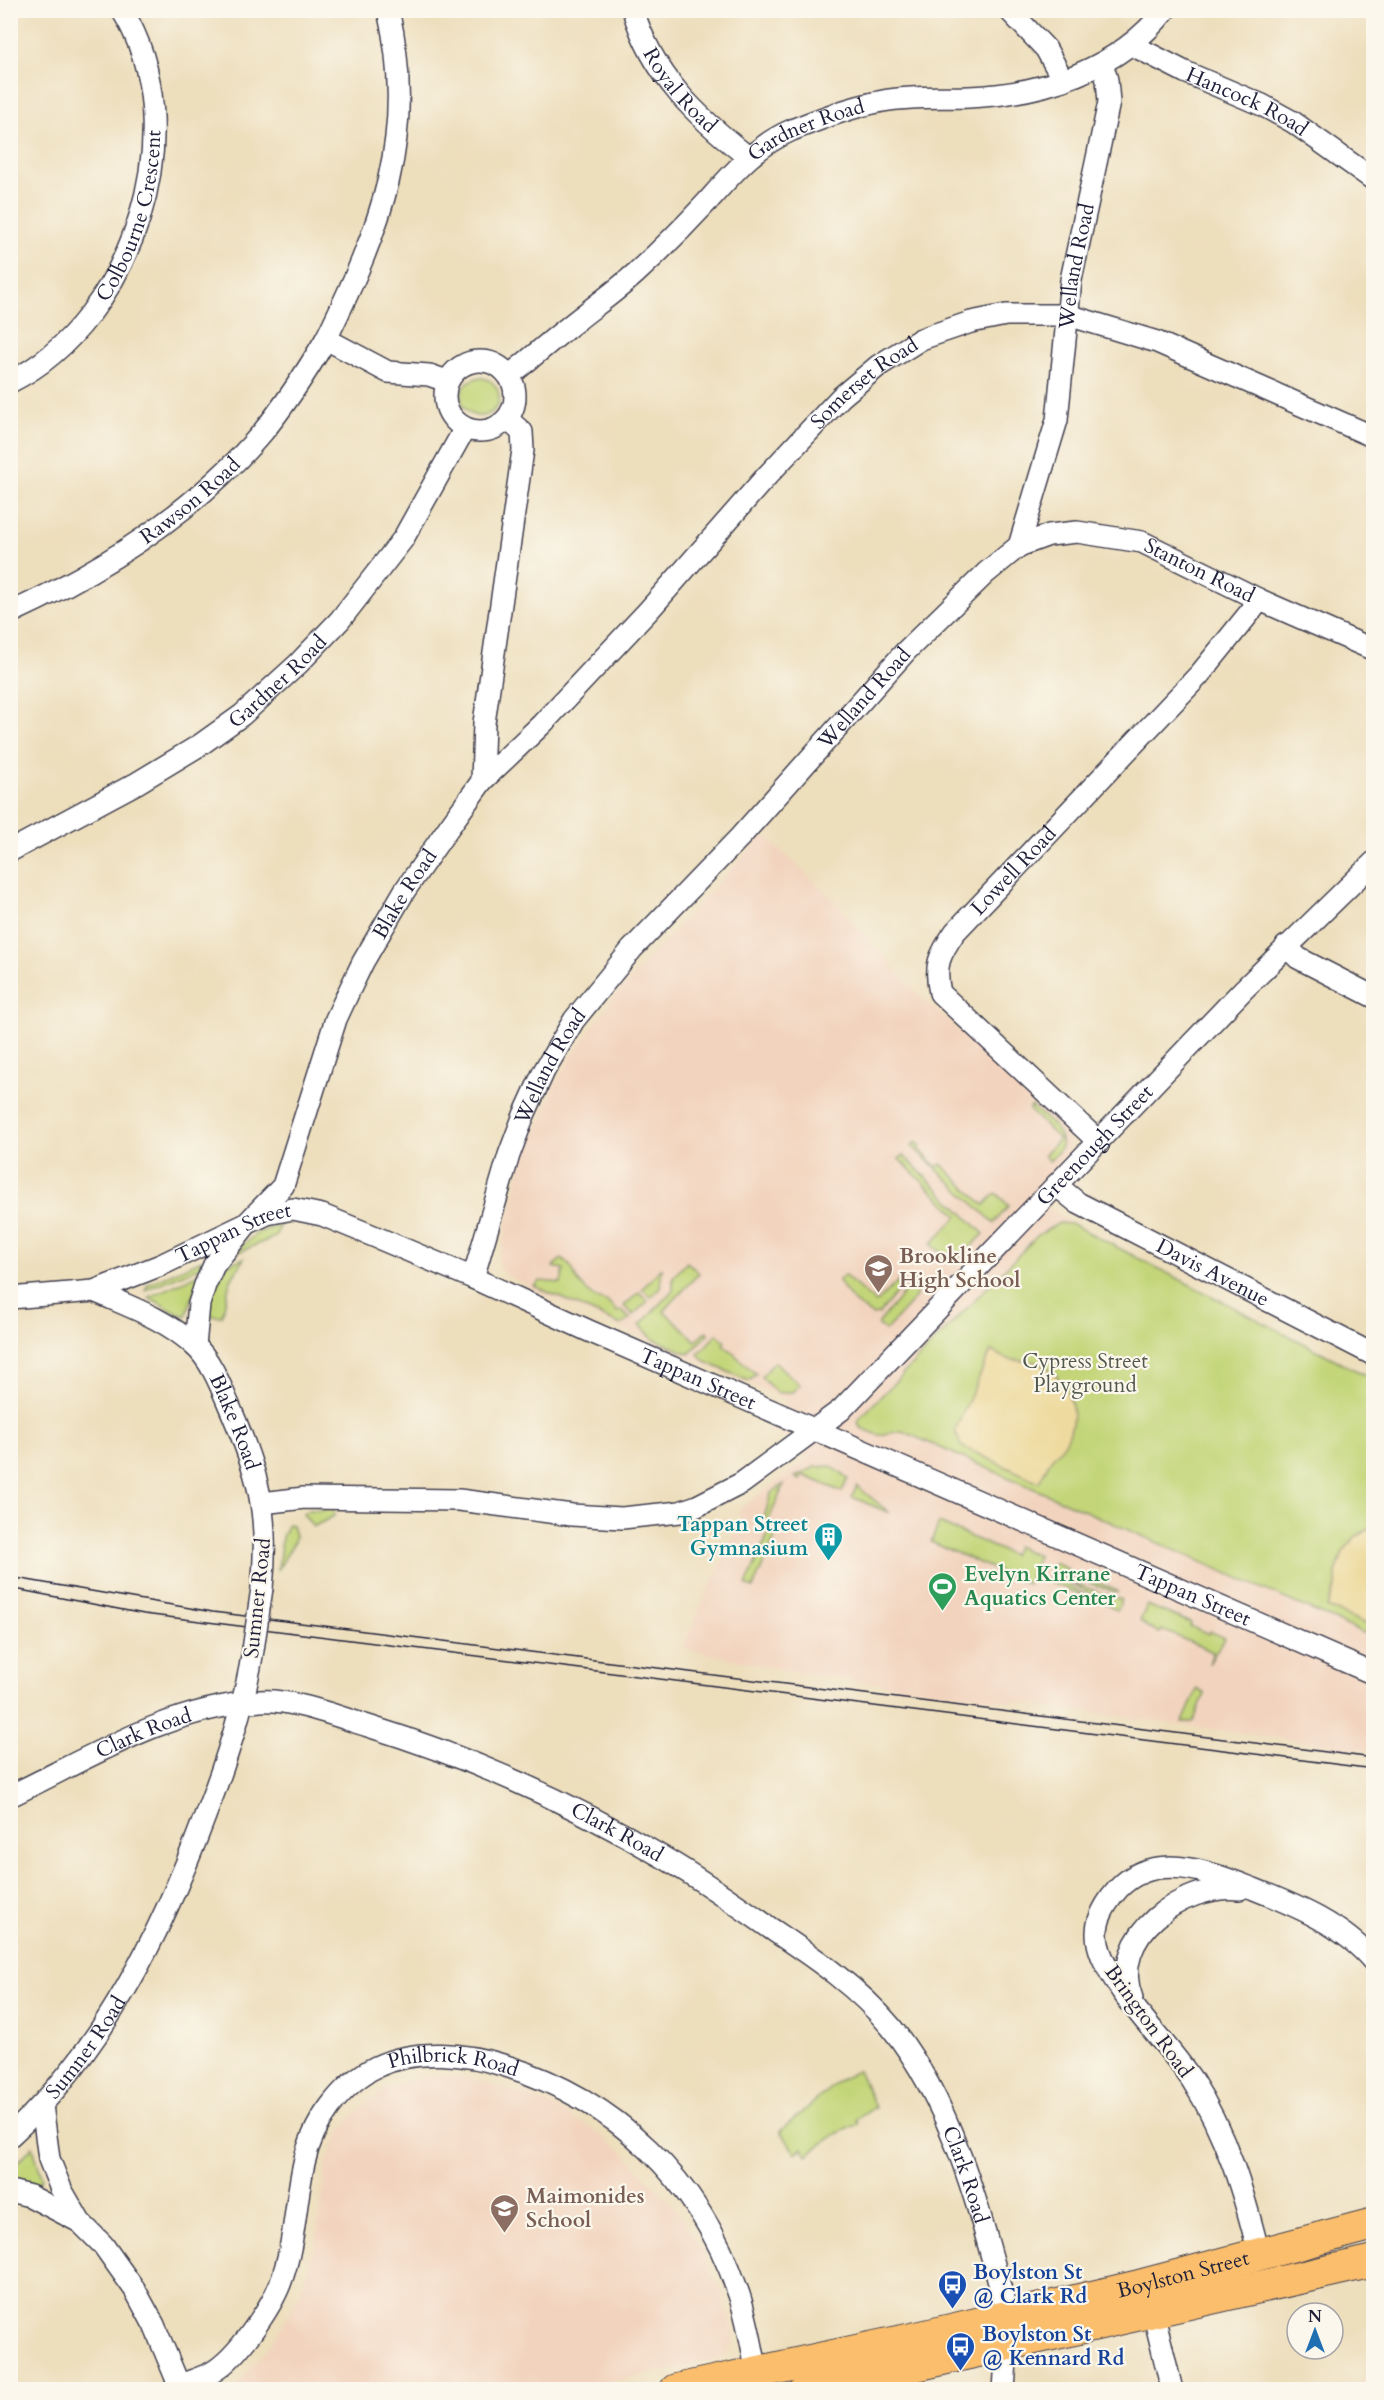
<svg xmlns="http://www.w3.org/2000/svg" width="1384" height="2400" viewBox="0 0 1384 2400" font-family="Cardo,serif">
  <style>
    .built { fill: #f2d4be }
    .green { fill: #c3d578; stroke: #727c5a; stroke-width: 1.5 }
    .sand { fill: #eeda9e; stroke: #887e6c; stroke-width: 1.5 }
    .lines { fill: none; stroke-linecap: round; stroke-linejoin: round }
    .minor-casing { stroke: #403e4e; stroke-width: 24 }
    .highway-casing { stroke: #403e4e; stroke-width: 34 }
    .minor { stroke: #fff; stroke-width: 21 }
    .highway { stroke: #fabe6d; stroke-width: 32 }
    .tram { stroke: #22223b; stroke-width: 1.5 }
    .minor-bridge-casing { stroke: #403e4e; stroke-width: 24; stroke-linecap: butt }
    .minor-bridge { stroke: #fff; stroke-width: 21 }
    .labels { text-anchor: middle; stroke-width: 4.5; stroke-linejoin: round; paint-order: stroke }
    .street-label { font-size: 21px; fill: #22223b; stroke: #fbf7ec }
    .education-label { font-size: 21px; font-weight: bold; fill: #785e54; stroke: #fbf7ec; text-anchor: start }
    .park-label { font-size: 21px; fill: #52584d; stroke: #fbf7ec }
    .culture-label { font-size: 21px; font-weight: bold; fill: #0d838f; stroke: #fbf7ec; text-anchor: end }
    .leisure-label { font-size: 21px; font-weight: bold; fill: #27864d; stroke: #fbf7ec; text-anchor: start }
    .transit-label { font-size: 21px; font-weight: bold; fill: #164399; stroke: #fbf7ec; text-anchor: start }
  </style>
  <rect width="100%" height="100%" fill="#fbf7ec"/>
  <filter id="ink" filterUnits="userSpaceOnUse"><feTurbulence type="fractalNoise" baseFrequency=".0167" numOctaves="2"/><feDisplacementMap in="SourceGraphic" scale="12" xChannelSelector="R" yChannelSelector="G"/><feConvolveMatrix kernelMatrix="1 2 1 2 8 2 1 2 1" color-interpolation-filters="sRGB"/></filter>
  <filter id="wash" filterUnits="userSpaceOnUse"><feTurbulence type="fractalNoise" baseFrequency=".008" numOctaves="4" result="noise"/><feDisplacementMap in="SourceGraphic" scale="24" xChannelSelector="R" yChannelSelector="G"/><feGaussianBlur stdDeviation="1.35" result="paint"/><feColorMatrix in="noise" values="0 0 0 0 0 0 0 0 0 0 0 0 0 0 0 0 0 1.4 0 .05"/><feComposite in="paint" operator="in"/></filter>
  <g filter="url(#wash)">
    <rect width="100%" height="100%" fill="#eddebc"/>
    <!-- built -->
    <g class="built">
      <polygon points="763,834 831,897 917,993 1033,1096 1063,1126 1070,1139 1067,1155 1031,1195 1072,1224 1373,1379 1373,1751 787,1671 682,1648 739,1521 739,1509 807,1458 778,1430 773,1429 787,1400 532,1289 501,1271 498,1263 521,1166 557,1080 573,1054 617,993"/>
      <polygon points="433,2075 452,2075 481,2081 547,2103 596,2131 626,2155 674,2207 700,2247 721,2290 731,2325 734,2341 729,2353 721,2358 580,2389 234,2389 272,2342 286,2320 301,2290 316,2241 327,2160 342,2129 358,2110 385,2089 408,2080"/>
    </g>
    <!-- green -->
    <g class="green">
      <circle cx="480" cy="397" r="19"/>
      <path d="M1032,1106C1041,1115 1065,1131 1061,1146C1060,1152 1053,1157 1049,1161L1044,1155L1059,1139L1029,1110Z"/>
      <polygon points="916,1142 921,1146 919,1149 937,1167 941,1164 984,1205 996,1193 1009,1206 994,1223 912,1146"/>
      <path d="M903,1155L984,1234L958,1259C952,1262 940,1262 935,1258L940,1252L931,1244L958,1216L899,1159Z"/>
      <polygon points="1059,1223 1072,1224 1373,1379 1373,1637 902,1431 878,1435 861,1428 858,1423 860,1418 1038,1235"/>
      <polygon points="280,1225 275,1237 232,1255 257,1233"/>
      <polygon points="244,1258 230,1281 222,1316 207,1315 212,1294 226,1265"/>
      <polygon points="562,1258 572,1268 577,1280 585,1289 596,1298 606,1301 618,1312 621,1310 630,1319 621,1325 534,1286 540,1281 561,1283 564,1269 553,1267"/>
      <polygon points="202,1260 202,1266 145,1290 148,1284"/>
      <polygon points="687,1262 699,1273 664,1311 696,1341 706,1331 709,1333 689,1354 653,1339 640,1325 673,1290 673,1277"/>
      <polygon points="662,1268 660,1288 651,1297 642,1289"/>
      <polygon points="200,1274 186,1316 176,1313 149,1297"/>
      <polygon points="844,1275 876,1303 898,1281 900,1288 879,1314 872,1315 854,1302 838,1281"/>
      <polygon points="915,1279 917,1292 915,1298 885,1331 878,1324"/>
      <polygon points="639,1292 648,1301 633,1315 624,1306"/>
      <polygon points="717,1334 725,1341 723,1344 756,1374 749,1381 706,1362 698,1354"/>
      <polygon points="775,1362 800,1385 792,1392 777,1393 761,1377"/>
      <polygon points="831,1466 848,1478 842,1492 803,1475 800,1480 795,1477 815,1467"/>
      <polygon points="784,1484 767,1524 763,1522 771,1493"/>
      <polygon points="857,1486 890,1513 852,1497"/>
      <polygon points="309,1510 334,1510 334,1516 313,1527 303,1514"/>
      <polygon points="939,1523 1012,1555 1016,1546 1038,1556 1028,1584 931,1542"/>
      <polygon points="288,1524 292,1525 295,1536 294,1542 278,1570 282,1537"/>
      <polygon points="769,1532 776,1535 753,1588 746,1585"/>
      <polygon points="1054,1563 1068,1569 1067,1573 1086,1581 1088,1578 1117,1591 1117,1593 1064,1574 1061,1581 1097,1602 1047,1581"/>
      <polygon points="1070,1582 1122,1600 1117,1610"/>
      <polygon points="1147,1605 1191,1623 1190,1626 1209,1634 1210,1631 1224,1638 1209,1664 1213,1652 1162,1630 1160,1633 1145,1626 1145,1624 1140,1621"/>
      <polygon points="1197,1689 1205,1694 1193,1722 1183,1722"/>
      <polygon points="858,2070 875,2107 857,2119 858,2124 836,2134 807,2155 803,2148 795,2153 780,2131 840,2080"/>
      <polygon points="33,2147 42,2179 38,2184 11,2177 11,2168"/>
    </g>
    <!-- sand -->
    <g class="sand">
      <path d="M991,1351C997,1354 1005,1359 1012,1360C1022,1361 1030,1360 1040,1364C1067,1377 1081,1411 1067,1439C1063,1448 1055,1453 1050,1461C1046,1467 1043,1475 1039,1482L961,1446L955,1430Z"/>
      <polygon points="1373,1526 1374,1526 1373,1627 1327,1607 1336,1587 1336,1573 1343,1552 1355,1537"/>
    </g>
  </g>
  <g filter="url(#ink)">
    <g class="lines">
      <defs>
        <g id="minor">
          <path id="s1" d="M633,10C653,76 696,116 748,157"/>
          <polyline points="1009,10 1046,49 1063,80"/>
          <path id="s2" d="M1132,45L1185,72L1262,105L1293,122L1374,180"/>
          <path d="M326,339C380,229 418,135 388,10"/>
          <circle cx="480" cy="396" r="35"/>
          <path id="s3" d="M510,375C529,360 547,344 566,329C589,310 614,293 636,273C661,250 684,227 707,202C733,173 755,146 792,130C822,118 851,107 883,101C911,96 940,98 969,97C1042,94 1118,70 1165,10"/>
          <path id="s4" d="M10,382C133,321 195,128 122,10"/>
          <path id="s5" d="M1019,546L1049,535L1077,532L1142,542L1260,600L1374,650"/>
          <path id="s6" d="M10,613C104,570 194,512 262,433C286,404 307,371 326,339L388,372L429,375L447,381"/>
          <polyline points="482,781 484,723 523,450 522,432 507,419"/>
          <path id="s7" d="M10,851L137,783L200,745L242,715L298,664L340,620L403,539L465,428"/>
          <polyline points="1286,946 1298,958 1374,997"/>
          <path id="s8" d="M1099,1142L940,993C934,966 939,955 955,932L1200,674L1260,600"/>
          <path id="s9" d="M1056,1185L1078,1203L1374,1355"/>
          <path id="s10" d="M473,1278L509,1155L524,1115L544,1071L574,1020L632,949L740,837L906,651L986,573L1019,546L1057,420L1071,280L1109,102L1107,80L1102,63"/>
          <path id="s11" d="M94,1291C130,1307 164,1318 194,1345C210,1359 220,1384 228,1403C258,1472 270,1513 262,1588"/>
          <path id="s12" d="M10,1298L94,1291L161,1265L267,1214L293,1209L322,1215L371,1235L473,1278L589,1331L1374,1674"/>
          <path id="s13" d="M195,1346L199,1304L205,1285L214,1265L249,1221L283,1186L336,1019L350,989L363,962L405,890L449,827L482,781L542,724L649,610L765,478L841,397L878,366L921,339L971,322L1006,315H1068L1157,342L1374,437"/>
          <path id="s14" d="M262,1503L304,1498L459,1500L572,1515L622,1518L680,1512L697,1506L742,1483L841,1410L1244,989L1374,862"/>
          <path id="s15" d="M10,1796C93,1756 166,1709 260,1701C293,1699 336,1716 368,1726C472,1758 572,1803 666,1859C702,1880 736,1904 770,1928C813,1957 857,1986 891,2027C956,2108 981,2218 1008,2316"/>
          <path d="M1132,1998C1108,1936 1183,1883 1240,1889"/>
          <polyline points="42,2105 49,2159 61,2189 80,2222 103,2245 135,2290 154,2325 181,2390"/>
          <path id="s16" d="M10,2136C103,2052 162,1931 205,1816C226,1762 244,1708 253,1650"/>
          <polyline points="10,2191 30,2196 78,2221"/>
          <path d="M1259,2254C1244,2193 1226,2133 1192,2080C1171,2049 1144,2022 1122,1991C1108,1970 1091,1945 1099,1920C1103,1908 1110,1898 1118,1889C1155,1849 1212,1873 1254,1889C1297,1906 1343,1925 1374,1962"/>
          <polyline points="1153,2311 1172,2390"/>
          <path id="s17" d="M180,2385C190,2381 201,2378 211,2373C227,2364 240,2348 251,2333C262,2318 273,2302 280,2284C295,2245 295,2203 304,2163C312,2124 341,2084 376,2067C415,2048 466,2053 506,2066C616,2100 699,2180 737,2289C747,2315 751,2344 757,2372"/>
          <polyline points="1004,2390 1007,2345"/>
        </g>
        <g id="highway">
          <path id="s18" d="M676,2390L921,2337L1139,2286L1374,2224"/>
          <polyline points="806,2390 1374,2261"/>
        </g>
      </defs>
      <!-- minor casing -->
      <use href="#minor" class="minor-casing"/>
      <!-- highway casing -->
      <use href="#highway" class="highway-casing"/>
      <!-- minor -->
      <use href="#minor" class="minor"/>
      <!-- highway -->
      <use href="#highway" class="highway"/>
      <!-- tram -->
      <g class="tram">
        <polyline points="10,1577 213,1612 1374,1758"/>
        <polyline points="10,1588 144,1614 1374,1769"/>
      </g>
      <defs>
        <polyline id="minor-bridge" points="253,1650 262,1588"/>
      </defs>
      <!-- minor-bridge casing -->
      <use href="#minor-bridge" class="minor-bridge-casing"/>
      <!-- minor-bridge -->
      <use href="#minor-bridge" class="minor-bridge"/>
    </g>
  </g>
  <!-- icons -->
  <defs>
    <symbol id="school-pin" viewBox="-11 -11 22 30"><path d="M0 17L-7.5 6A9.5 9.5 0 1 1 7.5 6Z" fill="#8d6e63" stroke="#fbf7ec"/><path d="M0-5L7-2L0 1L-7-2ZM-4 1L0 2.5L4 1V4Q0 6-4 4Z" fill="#fff"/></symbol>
    <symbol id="building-pin" viewBox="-11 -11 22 30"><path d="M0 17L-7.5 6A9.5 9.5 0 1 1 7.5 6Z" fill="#0f9aa8" stroke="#fbf7ec"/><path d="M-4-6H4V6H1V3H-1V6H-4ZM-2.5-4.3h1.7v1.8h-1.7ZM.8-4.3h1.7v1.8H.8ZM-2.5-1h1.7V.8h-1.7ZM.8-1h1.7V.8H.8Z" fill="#fff"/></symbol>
    <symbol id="stadium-pin" viewBox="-11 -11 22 30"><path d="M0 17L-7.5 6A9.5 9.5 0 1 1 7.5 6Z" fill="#2e9e5b" stroke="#fbf7ec"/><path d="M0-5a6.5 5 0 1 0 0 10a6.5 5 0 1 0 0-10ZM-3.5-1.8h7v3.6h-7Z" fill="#fff"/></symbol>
    <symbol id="bus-pin" viewBox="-11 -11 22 30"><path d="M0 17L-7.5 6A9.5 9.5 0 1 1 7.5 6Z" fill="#1a4fb4" stroke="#fbf7ec"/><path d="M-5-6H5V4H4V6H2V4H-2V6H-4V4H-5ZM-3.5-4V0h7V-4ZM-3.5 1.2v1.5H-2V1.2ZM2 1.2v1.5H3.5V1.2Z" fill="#fff"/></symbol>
  </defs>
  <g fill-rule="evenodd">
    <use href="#school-pin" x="862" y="1252" width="33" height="45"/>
    <use href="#building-pin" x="812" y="1520" width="33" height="45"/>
    <use href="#stadium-pin" x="926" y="1570" width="33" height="45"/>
    <use href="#school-pin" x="488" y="2192" width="33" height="45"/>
    <use href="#bus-pin" x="936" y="2268" width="33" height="45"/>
    <use href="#bus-pin" x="944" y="2330" width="33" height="45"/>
  </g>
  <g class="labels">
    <!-- street labels -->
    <g class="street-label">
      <text dy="7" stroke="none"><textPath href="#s1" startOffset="94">Royal Road</textPath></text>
      <text dy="7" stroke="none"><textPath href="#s2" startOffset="128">Hancock Road</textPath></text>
      <text dy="7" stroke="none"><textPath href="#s3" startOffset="388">Gardner Road</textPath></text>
      <text dy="7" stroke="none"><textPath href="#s4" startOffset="214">Colbourne Crescent</textPath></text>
      <text dy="7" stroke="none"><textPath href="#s10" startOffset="1216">Welland Road</textPath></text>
      <text dy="7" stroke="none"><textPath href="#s13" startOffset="1197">Somerset Road</textPath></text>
      <text dy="7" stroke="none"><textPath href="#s6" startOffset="213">Rawson Road</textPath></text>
      <text dy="7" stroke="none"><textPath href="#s5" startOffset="190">Stanton Road</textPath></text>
      <text dy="7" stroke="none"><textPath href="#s7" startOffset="318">Gardner Road</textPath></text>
      <text dy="7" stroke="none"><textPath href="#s10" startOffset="712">Welland Road</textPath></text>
      <text dy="7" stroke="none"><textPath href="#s8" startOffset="368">Lowell Road</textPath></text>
      <text dy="7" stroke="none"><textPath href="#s13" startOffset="507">Blake Road</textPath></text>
      <text dy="7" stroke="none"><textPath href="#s10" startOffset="226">Welland Road</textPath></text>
      <text dy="7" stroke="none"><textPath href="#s14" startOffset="978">Greenough Street</textPath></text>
      <text dy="7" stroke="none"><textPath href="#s12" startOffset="236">Tappan Street</textPath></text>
      <text dy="7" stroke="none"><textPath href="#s9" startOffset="180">Davis Avenue</textPath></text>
      <text dy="7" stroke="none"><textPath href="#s12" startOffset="740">Tappan Street</textPath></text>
      <text dy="7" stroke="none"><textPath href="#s11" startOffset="202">Blake Road</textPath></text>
      <text dy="7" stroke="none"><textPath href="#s12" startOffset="1280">Tappan Street</textPath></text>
      <text transform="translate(257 1598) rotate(-84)" y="7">Sumner Road</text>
      <text dy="7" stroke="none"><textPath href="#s15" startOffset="148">Clark Road</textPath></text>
      <text dy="7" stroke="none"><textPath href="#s15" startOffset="652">Clark Road</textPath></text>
      <text transform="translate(1149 2021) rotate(54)" y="7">Brington Road</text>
      <text dy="7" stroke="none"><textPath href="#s16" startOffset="117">Sumner Road</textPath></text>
      <text dy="7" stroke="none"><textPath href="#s17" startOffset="474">Philbrick Road</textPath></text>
      <text dy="7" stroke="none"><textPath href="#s15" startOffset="1156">Clark Road</textPath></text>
      <text dy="7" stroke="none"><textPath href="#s18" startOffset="520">Boylston Street</textPath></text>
    </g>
    <!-- education labels -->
    <g class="education-label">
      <text x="899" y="1263">Brookline<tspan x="899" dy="24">High School</tspan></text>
      <text x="526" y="2203">Maimonides<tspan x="526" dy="24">School</tspan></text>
    </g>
    <!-- park labels -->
    <g class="park-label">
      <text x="1085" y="1368">Cypress Street<tspan x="1085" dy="24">Playground</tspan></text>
    </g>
    <!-- culture labels -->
    <g class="culture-label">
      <text x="808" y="1531">Tappan Street<tspan x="808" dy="24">Gymnasium</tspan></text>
    </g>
    <!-- leisure labels -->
    <g class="leisure-label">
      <text x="964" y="1581">Evelyn Kirrane<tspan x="964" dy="24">Aquatics Center</tspan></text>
    </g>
    <!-- transit labels -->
    <g class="transit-label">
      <text x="973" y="2279">Boylston St<tspan x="973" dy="24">@ Clark Rd</tspan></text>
      <text x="982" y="2341">Boylston St<tspan x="982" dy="24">@ Kennard Rd</tspan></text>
    </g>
  </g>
  <!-- margin -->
  <rect width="1384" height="2400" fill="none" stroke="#fbf7ec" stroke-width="36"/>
  <!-- north arrow -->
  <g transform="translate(1315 2331)"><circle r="28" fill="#fbf7ec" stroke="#a4a2a5" stroke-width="1.5"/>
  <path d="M0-4.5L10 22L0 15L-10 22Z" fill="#1f6fb2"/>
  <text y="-9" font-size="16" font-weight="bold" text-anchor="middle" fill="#22223b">N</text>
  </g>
</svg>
